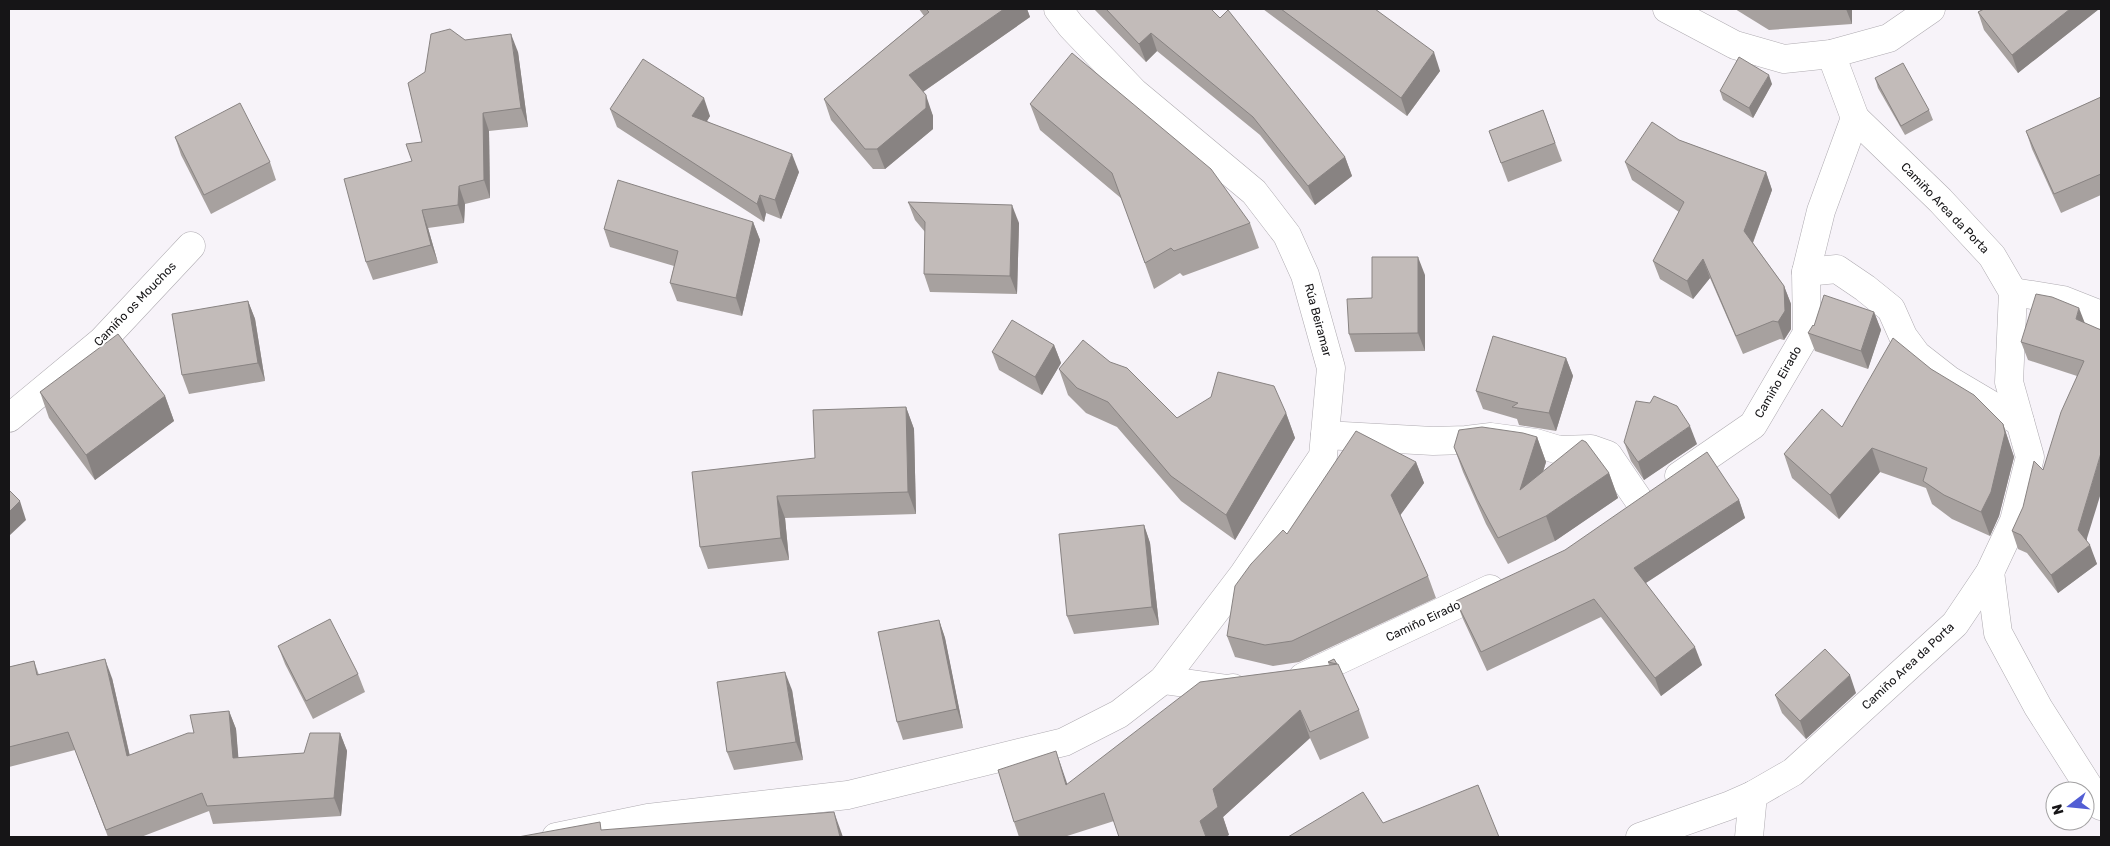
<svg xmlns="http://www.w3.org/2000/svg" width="2110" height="846" viewBox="0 0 2110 846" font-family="Rubik,sans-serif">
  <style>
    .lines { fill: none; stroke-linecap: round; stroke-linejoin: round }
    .minor-casing { stroke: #afabb1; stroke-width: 29 }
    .minor { stroke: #fff; stroke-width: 28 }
    .wall { fill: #a7a19f }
    .shaded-wall { fill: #888382 }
    .building { fill: #c2bbb9; stroke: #888382 }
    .labels { text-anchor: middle; stroke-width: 4; stroke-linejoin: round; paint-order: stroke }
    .street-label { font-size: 12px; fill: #161517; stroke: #fff }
  </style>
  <rect width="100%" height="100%" fill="#f7f3f9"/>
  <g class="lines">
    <defs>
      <g id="minor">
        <polyline points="1667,9 1735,45 1784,59 1831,54 1889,38 1931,9"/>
        <polyline points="1806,272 1837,269 1865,288 1891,309 1903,336 1917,355 1949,380 2020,422"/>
        <polyline points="2013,292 2063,300 2101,315"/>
        <polyline points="9,418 102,341 191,246"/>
        <polyline points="1325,435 1433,441 1466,440 1491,437 1536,443 1559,450 1591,449 1608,455 1640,502"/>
        <polyline points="1679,476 1753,425 1807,333 1806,272 1821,211 1855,118 1831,54"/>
        <polyline points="1990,572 1998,633 2038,707 2101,806"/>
        <polyline points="1303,677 1490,589"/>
        <polyline points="1163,680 1228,689 1233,688"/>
        <polyline points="556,837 648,818 848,795 1064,742 1119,714 1163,680 1243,575 1323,456 1331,368 1305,275 1287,235 1254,192 1134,92 1071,26 1058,9"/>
        <polyline points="1640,837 1728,806 1753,795 1793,772 1955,624 1990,572 2014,521 2030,457 2009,382 2013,292 1992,256 1940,200 1855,118"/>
        <polyline points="1749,837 1753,795"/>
      </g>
    </defs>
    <!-- minor casing -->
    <use href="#minor" class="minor-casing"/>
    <!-- minor -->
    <use href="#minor" class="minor"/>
  </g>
  <!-- wall -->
  <g class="wall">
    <polygon points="919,9 1027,9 1030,17 923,92 933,116 933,129 885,169 873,169 831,120 824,99 924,16"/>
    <polygon points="1094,9 1211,9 1345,157 1352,176 1315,205 1260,135 1157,51 1146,62"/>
    <polygon points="1263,9 1375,9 1440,71 1407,116"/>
    <polygon points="1735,9 1852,9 1852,24 1769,30"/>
    <polygon points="1981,9 2099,9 2018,73 1984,30 1978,12 1981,10"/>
    <polygon points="518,52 528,127 489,131 490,198 465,204 464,223 428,228 438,263 373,280 366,262 412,161 422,142 425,72"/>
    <polygon points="1875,78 1929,110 1933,120 1905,135 1878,88"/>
    <polygon points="1772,84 1753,118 1723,100 1720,91"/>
    <polygon points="2101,97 2101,195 2061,213 2032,149 2026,131"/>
    <polygon points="1030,104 1250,223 1259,248 1183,276 1180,273 1154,289 1122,199 1040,130"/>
    <polygon points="610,109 710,116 707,121 799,172 781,219 766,213 764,222 617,127"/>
    <polygon points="1543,110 1562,161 1508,182 1489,131"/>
    <polygon points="175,137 270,162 276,180 211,214 181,155"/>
    <polygon points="1679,140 1766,172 1772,190 1753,243 1784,286 1791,304 1791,329 1784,340 1780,339 1743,354 1710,278 1693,299 1660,279 1653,261 1679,212 1632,180 1625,162"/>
    <polygon points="908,202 1019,223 1017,294 930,292 924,274 925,232 915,220"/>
    <polygon points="753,222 760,240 742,316 677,301 670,283 674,266 610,247 604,229"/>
    <polygon points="1425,275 1425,351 1355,352 1349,334 1372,298"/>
    <polygon points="248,301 255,319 265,381 189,394 182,375"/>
    <polygon points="1874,312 1881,330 1868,369 1815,351 1808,333"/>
    <polygon points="2085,323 2087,541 2097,564 2058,593 2027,553 2018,549 2012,531 2043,470 2077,376 2028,360 2021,342"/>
    <polygon points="1054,345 1061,363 1042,395 999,370 992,352"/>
    <polygon points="1566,358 1573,376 1556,431 1519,425 1517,419 1483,409 1476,391"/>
    <polygon points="1059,369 1177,418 1286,413 1295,438 1235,540 1181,501 1117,427 1086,413 1068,395"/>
    <polygon points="1931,369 2003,424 2014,457 1999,516 1990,536 1952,519 1932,504 1926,488 1880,472 1839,519 1792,478 1784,454 1842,427"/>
    <polygon points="40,392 165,396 174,421 95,480 49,418"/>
    <polygon points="906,407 914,429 916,514 785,518 789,560 708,569 700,547 815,458"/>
    <polygon points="1537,437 1546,462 1543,472 1609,473 1618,498 1555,541 1508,564 1486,524 1463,472 1454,447"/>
    <polygon points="1624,442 1697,444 1644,480 1631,461"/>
    <polygon points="1416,462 1424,483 1400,515 1428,576 1436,598 1299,662 1273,666 1235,657 1227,636 1287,534"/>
    <polygon points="1739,500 1745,518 1646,583 1702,665 1661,696 1601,617 1487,671 1463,619 1456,601"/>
    <polygon points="1144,525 1150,543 1159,625 1074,634 1067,616"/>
    <polygon points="939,620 945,638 963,728 903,740 897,722"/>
    <polygon points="278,646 358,674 365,692 313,719 285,664"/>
    <polygon points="1334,659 1359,710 1369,738 1320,760 1310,738 1223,817 1229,835 1114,821 1064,837 1019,837 1014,822 1329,665 1328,662"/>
    <polygon points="34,661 39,675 112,678 130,756 194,733 229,711 236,729 238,758 304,753 340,733 347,751 341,816 213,824 209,811 141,837 108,837 75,750 9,767 9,667"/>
    <polygon points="792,690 803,760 734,770 727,752"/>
    <polygon points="1856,693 1806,739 1782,713 1775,695"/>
  </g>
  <!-- shaded-wall -->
  <g class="shaded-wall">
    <polygon points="1004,9 1027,9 1030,17 917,96 909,75"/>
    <polygon points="1846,9 1852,9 1852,24"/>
    <polygon points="2070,9 2099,9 2018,73 2012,55"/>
    <polygon points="1151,33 1157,51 1146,62 1139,44"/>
    <polygon points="511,34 518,52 528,127 521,108"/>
    <polygon points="1434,52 1440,71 1407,116 1401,98"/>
    <polygon points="1769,75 1772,84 1753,118 1749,108"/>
    <polygon points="926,95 933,116 933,129 885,169 877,149"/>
    <polygon points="704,98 710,116 699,134 692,116"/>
    <polygon points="483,113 489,131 490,198 484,180"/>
    <polygon points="792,154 799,172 781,219 775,200"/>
    <polygon points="1345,157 1352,176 1315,205 1308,186"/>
    <polygon points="1766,172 1772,190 1750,250 1744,231"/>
    <polygon points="459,186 465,204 464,223 458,205"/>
    <polygon points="760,195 766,213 764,222 757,204"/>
    <polygon points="1012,205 1019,223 1017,294 1010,276"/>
    <polygon points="422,210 428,228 438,263 431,245"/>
    <polygon points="753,222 760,240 742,316 736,298"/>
    <polygon points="1418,257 1425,275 1425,351 1418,333"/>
    <polygon points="1703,259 1710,278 1693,299 1687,281"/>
    <polygon points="1784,286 1791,304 1791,329 1784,340 1778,322"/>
    <polygon points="248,301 255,319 265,381 258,363"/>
    <polygon points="2079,308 2086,326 2076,319"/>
    <polygon points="1874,312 1881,330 1868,369 1861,351"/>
    <polygon points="1054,345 1061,363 1042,395 1035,377"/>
    <polygon points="1566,358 1573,376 1556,431 1549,413"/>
    <polygon points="165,396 174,421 95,480 86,455"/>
    <polygon points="906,407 914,429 916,514 908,492"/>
    <polygon points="1286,413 1295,438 1235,540 1226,515"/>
    <polygon points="2003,424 2014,457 1999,516 1990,536 1981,512"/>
    <polygon points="1690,426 1697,444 1644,480 1638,462"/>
    <polygon points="1537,437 1546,462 1529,516 1520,490"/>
    <polygon points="1872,448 1880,472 1839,519 1830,495"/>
    <polygon points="2101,453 2101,493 2084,548 2078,530"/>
    <polygon points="1416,462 1424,483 1399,517 1391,495"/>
    <polygon points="1609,473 1618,498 1555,541 1546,516"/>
    <polygon points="777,496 785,518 789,560 781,538"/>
    <polygon points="1739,500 1745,518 1641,586 1634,568"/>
    <polygon points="20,501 26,520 9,536 9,512"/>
    <polygon points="1144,525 1150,543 1159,625 1152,607"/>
    <polygon points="2090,545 2097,564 2058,593 2051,575"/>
    <polygon points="939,620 945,638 963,728 957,709"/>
    <polygon points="1695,647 1702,665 1661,696 1655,678"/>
    <polygon points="105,659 112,678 134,775 127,756"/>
    <polygon points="785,672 792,690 803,760 796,742"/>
    <polygon points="1850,675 1856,693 1806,739 1800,721"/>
    <polygon points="1300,710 1310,738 1223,817 1229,835 1226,837 1206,837 1200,821 1213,789"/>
    <polygon points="229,711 236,729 240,776 233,758"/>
    <polygon points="340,733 347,751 341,816 334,798"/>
    <polygon points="1056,751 1066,780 1073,803 1066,785"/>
    <polygon points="834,812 843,837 840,837"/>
  </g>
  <!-- building -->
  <g class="building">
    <polygon points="926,9 1004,9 909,75 926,95 926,108 877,149 865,149 824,99 929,12"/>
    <polygon points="1106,9 1211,9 1220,18 1228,10 1345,157 1308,186 1253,117 1151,33 1139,44"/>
    <polygon points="1281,9 1375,9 1434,52 1401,98"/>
    <polygon points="1984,9 2070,9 2012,55 1978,12"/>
    <polygon points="450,29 465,40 511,34 521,108 483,113 484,180 459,186 458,205 422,210 431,245 366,262 344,179 412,161 406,144 422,142 408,83 425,72 431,34"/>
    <polygon points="1072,53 1211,169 1250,223 1174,251 1171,248 1145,263 1112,173 1030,104"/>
    <polygon points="1739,57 1769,75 1749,108 1720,91"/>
    <polygon points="643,59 704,98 692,116 792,154 775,200 760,195 757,204 610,109"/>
    <polygon points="1903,63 1929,110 1901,126 1875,78"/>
    <polygon points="2101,97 2101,174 2054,194 2026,131"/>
    <polygon points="240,103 270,162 204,195 175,137"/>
    <polygon points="1543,110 1555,143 1501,163 1489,131"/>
    <polygon points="1652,122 1679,140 1766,172 1744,231 1784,286 1785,311 1778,322 1773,321 1736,336 1703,259 1687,281 1653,261 1684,202 1625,162"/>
    <polygon points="618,180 753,222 736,298 670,283 678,251 604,229"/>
    <polygon points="908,202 1012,205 1010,276 924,274 925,222"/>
    <polygon points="1372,257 1418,257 1418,333 1349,334 1347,299 1372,298"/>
    <polygon points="2036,294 2052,297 2079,308 2076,319 2101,330 2101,453 2078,530 2090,545 2051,575 2021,535 2012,531 2023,507 2034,461 2043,470 2061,412 2084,361 2021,342"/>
    <polygon points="1824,295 1874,312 1861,351 1808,333 1813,325 1814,326"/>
    <polygon points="248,301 258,363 182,375 172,314"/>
    <polygon points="1012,320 1054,345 1035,377 992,352"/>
    <polygon points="118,334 165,396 86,455 40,392"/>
    <polygon points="1493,336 1566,358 1549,413 1512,407 1518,403 1476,391"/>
    <polygon points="1893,338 1931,369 1974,395 2003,424 2005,433 1991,492 1981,512 1944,495 1923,481 1927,468 1872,448 1830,495 1784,454 1822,409 1842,427"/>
    <polygon points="1083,340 1110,362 1127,368 1177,418 1211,397 1218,372 1274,386 1286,413 1226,515 1171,476 1108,402 1077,388 1059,369"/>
    <polygon points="1654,396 1677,406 1690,426 1638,462 1624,442 1636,401 1650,403"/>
    <polygon points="906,407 908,492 777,496 781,538 700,547 692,472 815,458 813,410"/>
    <polygon points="1482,427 1523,433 1537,437 1520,490 1582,440 1586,442 1609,473 1546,516 1498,538 1477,499 1454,447 1459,430"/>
    <polygon points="1356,431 1416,462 1391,495 1428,576 1292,641 1265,645 1227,636 1235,586 1251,564 1283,530 1287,534"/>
    <polygon points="1707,452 1739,500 1634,568 1695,647 1655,678 1594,599 1481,652 1456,601 1565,550"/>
    <polygon points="9,490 20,501 9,512"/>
    <polygon points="1144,525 1152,607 1067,616 1059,534"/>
    <polygon points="330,619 358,674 306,701 278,646"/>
    <polygon points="939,620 957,709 897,722 878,632"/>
    <polygon points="1825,649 1850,675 1800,721 1775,695"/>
    <polygon points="105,659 127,756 188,733 194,733 190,715 229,711 233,758 304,753 310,733 340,733 334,798 207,806 202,793 106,830 68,732 9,747 9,667 34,661 37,675"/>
    <polygon points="1334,659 1337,664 1328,662"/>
    <polygon points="1338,664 1359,710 1310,732 1300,710 1213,789 1218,807 1200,821 1206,837 1119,837 1104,793 1014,822 998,770 1056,751 1066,785 1200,682"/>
    <polygon points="785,672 796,742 727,752 717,682"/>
    <polygon points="1478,785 1499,837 1288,837 1363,792 1383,823"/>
    <polygon points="834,812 840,837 518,837 600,822 601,830"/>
  </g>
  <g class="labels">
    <!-- street labels -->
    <g class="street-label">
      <text transform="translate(1945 208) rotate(46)" y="4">Camiño Area da Porta</text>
      <text transform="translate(135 304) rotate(-46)" y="4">Camiño os Mouchos</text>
      <text transform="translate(1318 320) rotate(75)" y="4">Rúa Beiramar</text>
      <text transform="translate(1778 382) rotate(-60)" y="4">Camiño Eirado</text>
      <text transform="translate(1423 621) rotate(-25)" y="4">Camiño Eirado</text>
      <text transform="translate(1908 666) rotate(-43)" y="4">Camiño Area da Porta</text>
    </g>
  </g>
  <!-- border -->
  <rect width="2110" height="846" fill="none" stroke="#161517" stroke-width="20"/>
  <!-- north arrow -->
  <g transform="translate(2070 806) rotate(254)"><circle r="24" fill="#ffffff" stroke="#a2a1a2"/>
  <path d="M0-4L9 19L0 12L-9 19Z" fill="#525ed4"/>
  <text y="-8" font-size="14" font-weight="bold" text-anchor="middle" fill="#161517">N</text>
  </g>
</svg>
